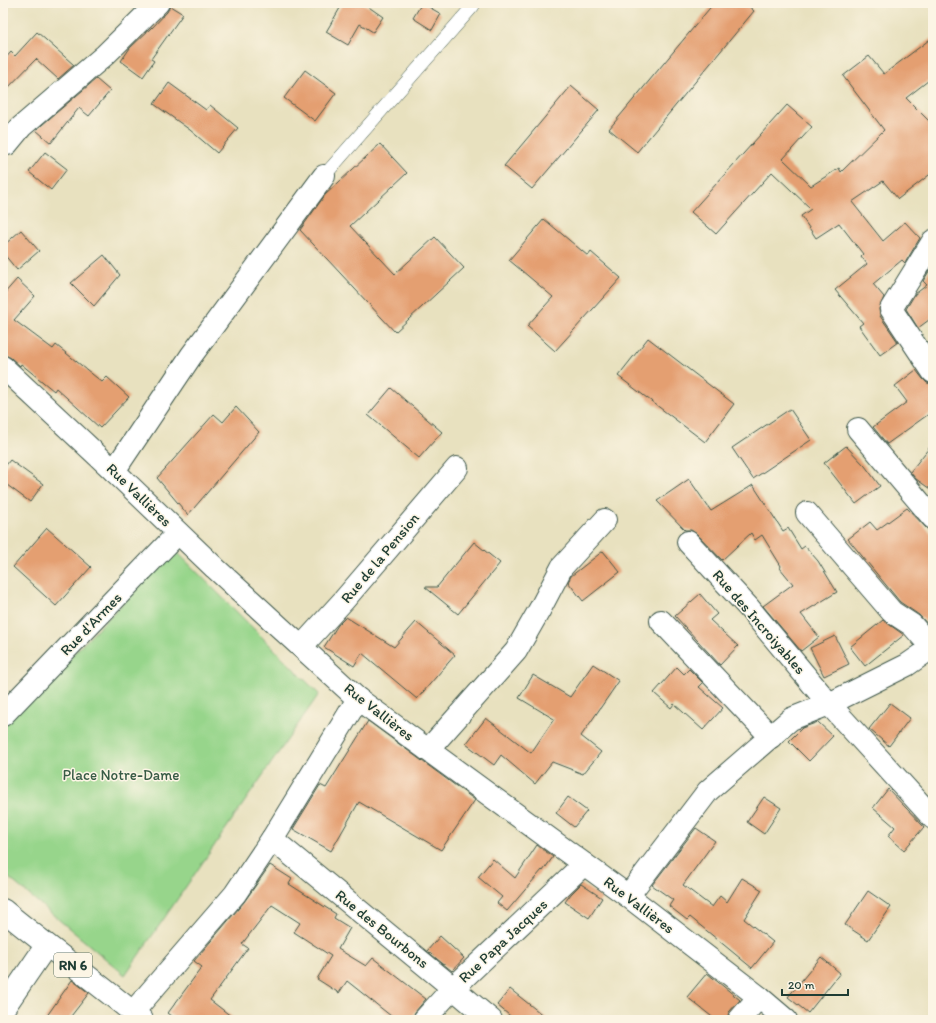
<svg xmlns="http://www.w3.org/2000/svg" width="936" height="1023" viewBox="0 0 936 1023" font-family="Itim,sans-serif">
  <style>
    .green { fill: #97d58b; stroke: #5b8960 }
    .building { fill: #e49f71 }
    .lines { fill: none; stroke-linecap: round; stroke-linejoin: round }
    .lane-casing { stroke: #3d5649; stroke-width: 14 }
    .street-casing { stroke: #3d5649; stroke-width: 24 }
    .secondary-casing { stroke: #3d5649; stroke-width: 24 }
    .primary-casing { stroke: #3d5649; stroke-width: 24 }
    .lane { stroke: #fff; stroke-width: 13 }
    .street { stroke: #fff; stroke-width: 22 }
    .secondary { stroke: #fff; stroke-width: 22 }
    .primary { stroke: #fff; stroke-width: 22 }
    .labels { text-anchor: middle; stroke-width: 3; stroke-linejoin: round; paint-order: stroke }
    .shield { fill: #fcf5e5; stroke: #617469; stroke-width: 1 }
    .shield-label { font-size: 14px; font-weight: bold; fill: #1f3d34 }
    .street-label { font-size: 15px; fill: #1f3d34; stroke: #fcf5e5 }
    .park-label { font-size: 15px; fill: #375b45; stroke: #fcf5e5 }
  </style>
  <rect width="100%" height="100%" fill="#fcf5e5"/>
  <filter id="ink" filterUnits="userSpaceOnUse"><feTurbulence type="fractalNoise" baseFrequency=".025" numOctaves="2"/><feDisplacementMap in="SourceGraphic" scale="8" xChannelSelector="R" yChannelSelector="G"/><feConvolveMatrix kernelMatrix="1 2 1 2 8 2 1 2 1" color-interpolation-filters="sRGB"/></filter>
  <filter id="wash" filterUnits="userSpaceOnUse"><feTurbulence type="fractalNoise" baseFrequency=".012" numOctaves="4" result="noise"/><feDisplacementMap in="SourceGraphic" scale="16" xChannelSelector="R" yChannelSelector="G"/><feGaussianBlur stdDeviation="0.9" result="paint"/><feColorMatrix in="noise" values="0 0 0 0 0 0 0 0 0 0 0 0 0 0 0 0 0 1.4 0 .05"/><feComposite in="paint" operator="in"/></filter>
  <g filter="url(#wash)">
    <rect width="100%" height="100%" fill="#e8e1bf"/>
    <!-- green -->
    <polygon class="green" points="175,550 319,694 125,975 3,873 3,726"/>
    <g id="blocks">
      <!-- building -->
      <g class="building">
        <polygon points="343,3 363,3 383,17 373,32 360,24 348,45 326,32"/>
        <polygon points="422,3 441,14 432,30 413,18"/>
        <polygon points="714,3 745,3 754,11 637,152 609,129"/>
        <polygon points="170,6 183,14 151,59 154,61 143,77 121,61 130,48 152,27 152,28 167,12"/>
        <polygon points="37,32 74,65 58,79 36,59 3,93 3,61 11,52 15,56"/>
        <polygon points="933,37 933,77 906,98 933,125 933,172 898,199 883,181 852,202 883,241 905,222 920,238 905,263 902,260 873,284 884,297 879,309 880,316 898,342 880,355 859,326 863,323 835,290 867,264 861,256 863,254 839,223 816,238 801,216 811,209 772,172 716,234 691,212 787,105 812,127 783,159 811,186 839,168 841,172 884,130 843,76 869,56 884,74"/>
        <polygon points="305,70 336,93 315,121 284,98"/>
        <polygon points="96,79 110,91 89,116 79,108 51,143 36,130"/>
        <polygon points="169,83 206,110 210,105 238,128 217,153 190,130 154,104"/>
        <polygon points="571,86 599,110 532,189 504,166"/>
        <polygon points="380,144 407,173 350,226 395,274 435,237 464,268 395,332 300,230 325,195"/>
        <polygon points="45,152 67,169 51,190 29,172"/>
        <polygon points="544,219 588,256 591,252 621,278 555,351 527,326 553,297 509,260"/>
        <polygon points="21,230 39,251 17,270 3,253 3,246"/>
        <polygon points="104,255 120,275 94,306 71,283"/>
        <polygon points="933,265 933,317 918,328 906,309 915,294 927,285 923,281"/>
        <polygon points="17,279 35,296 14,320 53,349 56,345 102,382 107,377 129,397 100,428 56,388 54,391 21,364 20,366 11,358 3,354 3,295"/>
        <polygon points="648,338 734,404 705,442 618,376"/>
        <polygon points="916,370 923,379 927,383 933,384 933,411 887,444 873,427 907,402 895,386"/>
        <polygon points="391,388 442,432 419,458 368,415"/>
        <polygon points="236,407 259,432 188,515 157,478 214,414 223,422"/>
        <polygon points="790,409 811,440 753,479 732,448"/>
        <polygon points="933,443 933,491 916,479 910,472"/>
        <polygon points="846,446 865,466 880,486 856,504 824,463"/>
        <polygon points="10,460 43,484 30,502 3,482 3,469"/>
        <polygon points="689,479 711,511 753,485 783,531 788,528 801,549 805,546 818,561 837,592 801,614 819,637 801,651 763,606 793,584 780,568 781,566 762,535 755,540 751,533 722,560 697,534 691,530 685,530 657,501"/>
        <polygon points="907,508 933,535 933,630 919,615 900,602 848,539 870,522 877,530"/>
        <polygon points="47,528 91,567 56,606 13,567"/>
        <polygon points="474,542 500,563 458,614 425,587 437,587"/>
        <polygon points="603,551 620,572 583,601 568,582 571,576"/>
        <polygon points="700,594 717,614 710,620 738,646 720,665 675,616"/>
        <polygon points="346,617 394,647 416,622 455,655 417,699 362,653 354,666 324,647 338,625"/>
        <polygon points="883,620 904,635 865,666 850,647"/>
        <polygon points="835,636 849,664 824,676 810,648"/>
        <polygon points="593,664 619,681 581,736 601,752 583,774 552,762 535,784 501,755 494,765 466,744 486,718 531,753 554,719 519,698 533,675 570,697"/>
        <polygon points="677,667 684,674 689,669 703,683 699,687 723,708 703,730 674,704 671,708 654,693"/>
        <polygon points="890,703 910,718 889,746 869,729"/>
        <polygon points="368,721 475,800 441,850 359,802 331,851 293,829 320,785 326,788"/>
        <polygon points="818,722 833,736 809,761 789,741 802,728"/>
        <polygon points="888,789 924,827 904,850 888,836 895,827 873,808"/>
        <polygon points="568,797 587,811 574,827 556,813"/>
        <polygon points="764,797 781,808 764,834 747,822"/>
        <polygon points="696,828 715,841 683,885 712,907 720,896 727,902 742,878 762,890 744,919 773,942 752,968 690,917 687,920 669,906 673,900 652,885"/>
        <polygon points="537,845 553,857 543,871 542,870 507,911 497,903 502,897 478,877 493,859 515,878"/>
        <polygon points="270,865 292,879 289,884 336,914 334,918 350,928 338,949 366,966 373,958 426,999 415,1012 412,1020 396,1020 347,981 339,993 317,979 331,956 294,932 300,923 272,905 242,944 248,948 210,1000 236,1020 177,1020 168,1013 202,967 194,961 244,902"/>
        <polygon points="581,884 602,898 589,918 565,902 571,894"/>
        <polygon points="868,891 891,907 868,940 845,925"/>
        <polygon points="440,936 464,958 452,971 427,951"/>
        <polygon points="821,957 840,973 808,1013 788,997"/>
        <polygon points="707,973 740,1000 729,1012 727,1020 716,1020 687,997"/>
        <polygon points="72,980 89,993 68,1020 44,1020"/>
        <polygon points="510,989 549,1020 515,1020 497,1005"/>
      </g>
    </g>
  </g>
  <g filter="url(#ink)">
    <use href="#blocks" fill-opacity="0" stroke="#3d5649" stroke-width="1"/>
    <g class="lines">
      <defs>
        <polyline id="lane" points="324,176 473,6"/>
        <g id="street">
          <polyline points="7,144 21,127 105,55 158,3"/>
          <polyline points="933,241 891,309 933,372"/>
          <polyline points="858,429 933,518"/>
          <polyline points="114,471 191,356 324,176"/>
          <polyline points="807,513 892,612 912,625 932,648"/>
          <polyline points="688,542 749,608 829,704 933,818"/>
          <polyline points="661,621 771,737"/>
          <polyline points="302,646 344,600 457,468"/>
          <polyline points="3,715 178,533"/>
          <polyline points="428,750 516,651 540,609 562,567 605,520"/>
          <polyline points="272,839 453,988 491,1020"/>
          <polyline points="628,896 708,791 791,719 829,704 907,665 933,647"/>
          <polyline points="3,1009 46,946"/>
          <polyline points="133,1012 235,894 272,839 358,699"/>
          <polyline points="424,1020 453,988 584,864"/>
          <polyline points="739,1020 759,997"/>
        </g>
        <polyline id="secondary" points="3,367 114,471 215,568 358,699 628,896 759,997 786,1020"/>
        <path id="primary" d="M3,910C49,948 97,982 142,1020"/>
      </defs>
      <!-- lane casing -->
      <use href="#lane" class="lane-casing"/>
      <!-- street casing -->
      <use href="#street" class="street-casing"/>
      <!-- secondary casing -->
      <use href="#secondary" class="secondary-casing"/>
      <!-- primary casing -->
      <use href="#primary" class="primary-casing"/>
      <!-- lane -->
      <use href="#lane" class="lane"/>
      <!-- street -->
      <use href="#street" class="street"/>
      <!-- secondary -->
      <use href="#secondary" class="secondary"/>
      <!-- primary -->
      <use href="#primary" class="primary"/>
    </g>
  </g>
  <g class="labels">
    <!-- shield labels -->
    <rect class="shield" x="54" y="953" width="38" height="24" rx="3"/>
    <g class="shield-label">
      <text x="73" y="970">RN 6</text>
    </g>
    <!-- street labels -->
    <g class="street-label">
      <text transform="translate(139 495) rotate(44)" y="5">Rue Vallières</text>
      <text transform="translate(380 558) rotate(-50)" y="5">Rue de la Pension</text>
      <text transform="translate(759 622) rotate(49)" y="5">Rue des Incroiyables</text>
      <text transform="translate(91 624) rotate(-46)" y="5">Rue d'Armes</text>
      <text transform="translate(379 712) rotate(38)" y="5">Rue Vallières</text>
      <text transform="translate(639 905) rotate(37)" y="5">Rue Vallières</text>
      <text transform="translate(382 929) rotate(39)" y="5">Rue des Bourbons</text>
      <text transform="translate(503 941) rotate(-43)" y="5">Rue Papa Jacques</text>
    </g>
    <!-- park labels -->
    <g class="park-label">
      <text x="121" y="780">Place Notre-Dame</text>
    </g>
  </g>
  <!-- margin -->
  <rect width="936" height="1023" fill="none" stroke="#fcf5e5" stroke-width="16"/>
  <!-- scale -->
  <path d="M782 989v6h66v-6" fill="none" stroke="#1f3d34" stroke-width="2"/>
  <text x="788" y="989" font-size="12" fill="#1f3d34" stroke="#fcf5e5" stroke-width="3" paint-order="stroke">20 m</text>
</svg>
